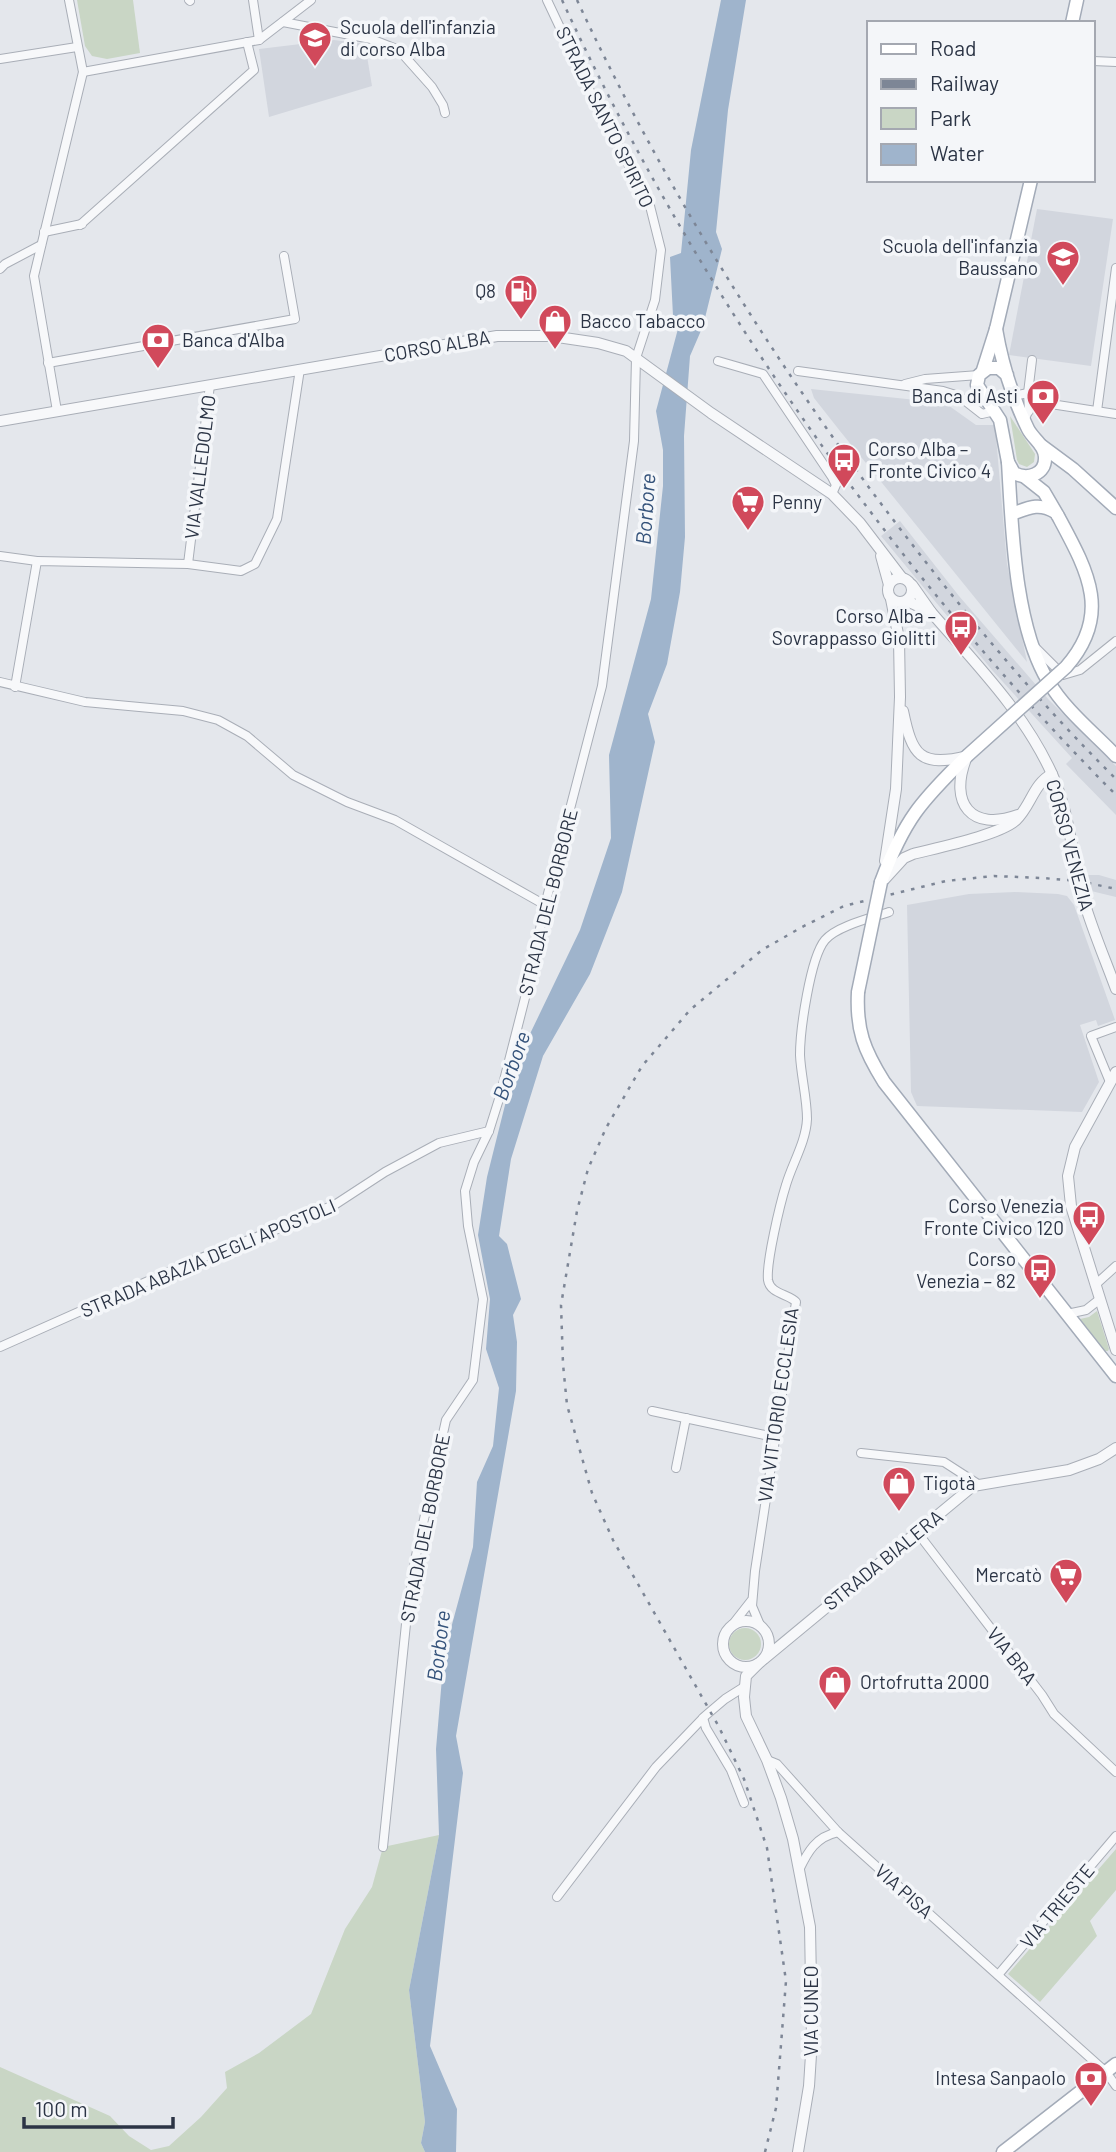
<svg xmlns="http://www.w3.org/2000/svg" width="1116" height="2152" viewBox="0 0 1116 2152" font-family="Barlow,sans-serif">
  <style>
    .built { fill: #d2d6de }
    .green { fill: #c9d6c5 }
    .water { fill: #9fb4cc }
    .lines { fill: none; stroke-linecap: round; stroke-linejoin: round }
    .minor-casing { stroke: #a9aeb7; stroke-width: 10 }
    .tertiary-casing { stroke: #a9aeb7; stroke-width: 12 }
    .primary-casing { stroke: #a3abb8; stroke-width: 15 }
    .minor { stroke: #f7f8fa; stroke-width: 8 }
    .tertiary { stroke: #f7f8fa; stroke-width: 10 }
    .primary { stroke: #fff; stroke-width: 12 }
    .rail { stroke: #7d8696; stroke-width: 2.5; stroke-dasharray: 3.5 7; stroke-linecap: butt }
    .primary-bridge-casing { stroke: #a3abb8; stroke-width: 15; stroke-linecap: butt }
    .primary-bridge { stroke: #fff; stroke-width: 12 }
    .labels { text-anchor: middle; stroke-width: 7; stroke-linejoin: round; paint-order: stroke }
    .poi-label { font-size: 19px; fill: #2b3445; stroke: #f4f6f9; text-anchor: end }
    .street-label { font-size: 19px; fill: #2b3445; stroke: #f4f6f9 }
    .water-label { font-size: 21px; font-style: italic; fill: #34527a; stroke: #f4f6f9 }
  </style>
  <rect width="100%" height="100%" fill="#e4e7ec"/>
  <!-- built -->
  <g class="built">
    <polygon points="334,40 365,44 372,86 269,117 259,49"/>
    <polygon points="1037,209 1113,219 1091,366 1009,355"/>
    <polygon points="811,389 945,403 976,425 995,425 1007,564 1027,662 840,431 814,398"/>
    <polygon points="900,521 959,596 1049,700 1116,766 1116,815 1066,764 1072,758 992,670 881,536"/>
    <polygon points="1084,875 1099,875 1116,880 1116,897 1087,890"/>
    <polygon points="1015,892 1058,894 1067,896 1074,905 1115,1020 1098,1026 1096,1020 1080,1025 1099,1082 1082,1112 917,1106 911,1092 907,905 969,894"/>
  </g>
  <!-- green -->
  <g class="green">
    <polygon points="77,0 133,0 140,53 107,59 92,56 85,46"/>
    <polygon points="1010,416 1035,454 1034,462 1027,467 1019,464 1017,460"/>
    <polygon points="1097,1311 1109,1349 1108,1351 1105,1351 1080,1319 1089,1317"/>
    <circle cx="745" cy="1644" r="16"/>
    <polygon points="439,1835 409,1990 425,2122 421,2143 425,2152 0,2152 0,2067 110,2116 129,2136 151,2150 169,2146 201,2117 227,2088 225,2072 259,2053 311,2014 345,1929 372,1887 383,1847"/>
    <polygon points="1116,1849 1116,1890 1090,1921 1097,1936 1040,2002 1008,1974"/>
  </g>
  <!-- water -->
  <polygon class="water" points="721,0 746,0 728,110 716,232 722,249 703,326 690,356 684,436 685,537 680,592 667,664 648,714 655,742 622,892 590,974 543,1056 511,1159 499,1236 507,1244 521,1299 513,1315 517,1342 516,1391 456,1736 463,1773 430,2046 457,2109 456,2152 425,2152 421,2143 425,2122 409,1990 439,1835 436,1749 444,1654 473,1547 477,1482 493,1446 499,1388 486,1349 490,1299 478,1235 487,1177 515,1065 580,930 611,838 609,755 651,599 663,486 663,450 656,411 679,325 673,316 670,257 681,253 691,150"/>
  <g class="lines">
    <defs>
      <g id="minor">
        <polyline points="189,0 190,1"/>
        <polyline points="253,0 259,40"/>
        <polyline points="283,22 371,39 399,50 432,87 443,105 445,113"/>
        <polyline points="0,59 77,47"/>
        <polyline points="1093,61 1116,62"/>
        <polyline points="83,72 259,40 311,0"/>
        <polyline points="80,225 254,70 247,42"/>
        <polyline points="44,232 82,224"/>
        <polyline points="0,269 5,264 41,245"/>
        <polyline points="718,361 763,374 832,477 836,485 832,494"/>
        <polyline points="48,363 295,319 284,256"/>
        <polyline points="798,371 943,391 959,396 982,414 995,411"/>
        <polyline points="905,384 925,379 979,375"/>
        <polyline points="1028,393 1032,360"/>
        <polyline points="1013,396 1028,393 1029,411"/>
        <polyline points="57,411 34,276 83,72 69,0"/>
        <polyline points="1097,411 1116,268"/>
        <polyline points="1024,421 1030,407 1038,402 1116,414"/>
        <polyline points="0,556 37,561"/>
        <polyline points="188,564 241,571 255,564 277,519 300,369"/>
        <polyline points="1034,646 1063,675 1080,670 1116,641"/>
        <polyline points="0,682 85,702 183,711 218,720 247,736 293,775 347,802 395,820 545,905"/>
        <polyline points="15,687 37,561 188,564 210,385"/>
        <polyline points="1110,1082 1091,1036 1116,1027"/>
        <polyline points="1095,1285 1116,1266"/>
        <polyline points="1067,1314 1086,1310 1100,1299"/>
        <polyline points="0,1347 193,1261 275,1230 336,1204 385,1172 439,1143 489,1131"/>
        <polyline points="652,1411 774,1437"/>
        <polyline points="861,1453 944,1462 978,1484"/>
        <polyline points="676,1468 686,1418"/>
        <polyline points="917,1532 1042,1695 1054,1714 1116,1772"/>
        <polyline points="733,1624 751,1601"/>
        <path d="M760,1625L752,1606L755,1571L796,1302C789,1294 770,1294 768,1280C766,1263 780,1204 786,1185C792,1164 806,1142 807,1119C807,1098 801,1076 800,1055C800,1031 810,958 825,940C837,926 871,918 889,912"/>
        <polyline points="703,1718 706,1728 731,1770 744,1803"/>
        <polyline points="767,1760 777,1764 838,1832 1106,2072 1116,2086"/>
        <polyline points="383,1847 406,1624 415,1560 446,1420 473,1380 483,1299 468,1226 465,1191 474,1162 489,1131 500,1096 527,990 545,905 602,686 634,441 636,358 655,300 661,250 650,206 589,89 547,0"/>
        <path d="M799,1870C808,1851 816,1837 838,1832"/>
        <polyline points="557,1897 656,1767 705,1716 725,1699 744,1687"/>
        <polyline points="998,1975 1116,1836"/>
      </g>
      <g id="tertiary">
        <polyline points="0,421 497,336 551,336 598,343 626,351 711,413 832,494 860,523 902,578"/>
        <polyline points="881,556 889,585"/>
        <circle cx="900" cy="590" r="12"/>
        <polyline points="907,601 931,612 912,585"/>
        <path d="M931,612C975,663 1024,712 1052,774C1070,814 1072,857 1083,898C1092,929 1105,959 1116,989"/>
        <path d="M903,711C912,755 920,768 967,756"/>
        <path d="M966,759C949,803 971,832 1018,815"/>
        <polyline points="885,861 896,789 900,697 899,639 891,599"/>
        <path d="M883,881L904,858L913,854C936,848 1000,835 1016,820C1031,806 1033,784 1052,774"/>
        <polyline points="1116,1072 1075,1147 1068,1176 1071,1206 1116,1350"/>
        <circle cx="746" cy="1644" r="23"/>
        <polyline points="764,1659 973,1486 1069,1470 1099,1459 1116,1448"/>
        <polyline points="758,1664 746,1676 744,1697 746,1716 767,1760 781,1798 793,1839 810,1927 812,2039 809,2086 798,2152"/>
      </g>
      <g id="primary">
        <polyline points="1072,23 1077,0"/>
        <path d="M996,329C1002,364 1012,397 1028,429C1033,439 1045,445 1045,457C1046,475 1027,480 1014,473L1008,462L1000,420L977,385L979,375L988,368H999L1007,375"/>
        <polyline points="983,370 996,329 1031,180"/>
        <polyline points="1042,446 1073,469 1116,508"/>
        <path d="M1008,462C1012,527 1014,624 1048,681C1065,710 1093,732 1116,756"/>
        <polyline points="1025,477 1044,492 1058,516"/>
        <path d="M1012,514C1028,508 1039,502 1055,512"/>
        <path d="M881,882C904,820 921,801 967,756"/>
        <path d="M858,992C856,1030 864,1050 884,1082L1116,1376"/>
        <polyline points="1003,2152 1116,2064"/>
      </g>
    </defs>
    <!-- minor casing -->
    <use href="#minor" class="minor-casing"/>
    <!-- tertiary casing -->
    <use href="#tertiary" class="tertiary-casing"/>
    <!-- primary casing -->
    <use href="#primary" class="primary-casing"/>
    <!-- minor -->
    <use href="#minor" class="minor"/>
    <!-- tertiary -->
    <use href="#tertiary" class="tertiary"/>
    <!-- primary -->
    <use href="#primary" class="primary"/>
    <!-- rail -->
    <g class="rail">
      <path d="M562,0C695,289 892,570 1116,795"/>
      <path d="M577,0C658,174 759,338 873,493C948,593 1027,691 1116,779"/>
      <polyline points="765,2152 776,2108 786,1981 767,1848 744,1779 719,1727 613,1540 592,1493 567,1405 563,1364 561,1305 577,1211 588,1169 606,1128 642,1066 690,1010 762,950 802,927 844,906 946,881 994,876 1042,878 1079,881 1116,889"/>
    </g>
    <defs>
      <g id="primary-bridge">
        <path d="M967,756L1066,667C1113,614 1087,570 1058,516"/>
        <polyline points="858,992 881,882"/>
      </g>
    </defs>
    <!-- primary-bridge casing -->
    <use href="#primary-bridge" class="primary-bridge-casing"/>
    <!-- primary-bridge -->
    <use href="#primary-bridge" class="primary-bridge"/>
  </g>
  <!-- icons -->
  <defs>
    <symbol id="school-pin" viewBox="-11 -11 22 30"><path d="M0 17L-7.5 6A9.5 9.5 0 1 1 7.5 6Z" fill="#d1495b" stroke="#f4f6f9"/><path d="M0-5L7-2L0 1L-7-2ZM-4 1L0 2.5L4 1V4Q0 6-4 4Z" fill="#fff"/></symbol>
    <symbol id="fuel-pin" viewBox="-11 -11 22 30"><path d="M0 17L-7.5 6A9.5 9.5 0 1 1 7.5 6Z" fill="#d1495b" stroke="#f4f6f9"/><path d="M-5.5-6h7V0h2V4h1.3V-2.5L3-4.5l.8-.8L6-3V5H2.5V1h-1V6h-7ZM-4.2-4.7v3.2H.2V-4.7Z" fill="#fff"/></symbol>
    <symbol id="shop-pin" viewBox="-11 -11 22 30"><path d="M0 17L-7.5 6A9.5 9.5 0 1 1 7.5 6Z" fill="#d1495b" stroke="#f4f6f9"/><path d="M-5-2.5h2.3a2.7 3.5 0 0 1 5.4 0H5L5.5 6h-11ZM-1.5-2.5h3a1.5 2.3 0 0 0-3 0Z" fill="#fff"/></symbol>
    <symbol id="bank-pin" viewBox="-11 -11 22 30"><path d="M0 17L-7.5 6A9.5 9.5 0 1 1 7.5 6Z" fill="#d1495b" stroke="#f4f6f9"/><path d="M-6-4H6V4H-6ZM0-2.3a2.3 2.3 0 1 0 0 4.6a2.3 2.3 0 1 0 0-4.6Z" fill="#fff"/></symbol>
    <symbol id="bus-pin" viewBox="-11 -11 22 30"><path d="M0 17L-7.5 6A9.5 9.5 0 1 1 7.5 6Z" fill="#d1495b" stroke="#f4f6f9"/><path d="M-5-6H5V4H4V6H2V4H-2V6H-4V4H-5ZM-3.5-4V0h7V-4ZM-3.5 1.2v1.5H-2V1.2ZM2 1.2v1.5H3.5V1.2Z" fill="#fff"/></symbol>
    <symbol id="supermarket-pin" viewBox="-11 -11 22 30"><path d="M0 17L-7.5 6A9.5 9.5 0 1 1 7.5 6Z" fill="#d1495b" stroke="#f4f6f9"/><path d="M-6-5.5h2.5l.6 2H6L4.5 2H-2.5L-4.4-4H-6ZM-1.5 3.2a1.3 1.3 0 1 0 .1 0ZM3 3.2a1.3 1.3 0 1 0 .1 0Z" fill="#fff"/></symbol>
  </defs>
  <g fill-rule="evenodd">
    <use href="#school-pin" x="296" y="19" width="38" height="52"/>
    <use href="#school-pin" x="1044" y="238" width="38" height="52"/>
    <use href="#fuel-pin" x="502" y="272" width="38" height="52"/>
    <use href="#shop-pin" x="536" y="302" width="38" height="52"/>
    <use href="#bank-pin" x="139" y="321" width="38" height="52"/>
    <use href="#bank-pin" x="1024" y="377" width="38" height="52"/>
    <use href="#bus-pin" x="825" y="441" width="38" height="52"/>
    <use href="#supermarket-pin" x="729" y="483" width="38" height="52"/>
    <use href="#bus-pin" x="942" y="608" width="38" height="52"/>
    <use href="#bus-pin" x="1070" y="1198" width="38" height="52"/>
    <use href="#bus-pin" x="1021" y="1251" width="38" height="52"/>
    <use href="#shop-pin" x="880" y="1464" width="38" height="52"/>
    <use href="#supermarket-pin" x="1047" y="1556" width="38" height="52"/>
    <use href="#shop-pin" x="816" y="1663" width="38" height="52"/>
    <use href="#bank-pin" x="1072" y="2059" width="38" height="52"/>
  </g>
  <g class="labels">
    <!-- poi labels -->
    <g class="poi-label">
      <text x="340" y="34" text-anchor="start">Scuola dell'infanzia<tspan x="340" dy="22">di corso Alba</tspan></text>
      <text x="1038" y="253">Scuola dell'infanzia<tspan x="1038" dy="22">Baussano</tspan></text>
      <text x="496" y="298">Q8</text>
      <text x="580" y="328" text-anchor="start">Bacco Tabacco</text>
      <text x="182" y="347" text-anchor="start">Banca d'Alba</text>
      <text x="1018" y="403">Banca di Asti</text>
      <text x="868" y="456" text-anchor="start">Corso Alba –<tspan x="868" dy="22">Fronte Civico 4</tspan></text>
      <text x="772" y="509" text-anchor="start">Penny</text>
      <text x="936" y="623">Corso Alba –<tspan x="936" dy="22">Sovrappasso Giolitti</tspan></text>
      <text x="1064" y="1213">Corso Venezia<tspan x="1064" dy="22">Fronte Civico 120</tspan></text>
      <text x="1016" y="1266">Corso<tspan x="1016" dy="22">Venezia – 82</tspan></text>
      <text x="923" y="1490" text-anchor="start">Tigotà</text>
      <text x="1042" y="1582">Mercatò</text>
      <text x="860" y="1689" text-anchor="start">Ortofrutta 2000</text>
      <text x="1066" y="2085">Intesa Sanpaolo</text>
    </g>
    <!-- street labels -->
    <g class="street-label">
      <text transform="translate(605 117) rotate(64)" y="7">STRADA SANTO SPIRITO</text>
      <text transform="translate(437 346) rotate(-10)" y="7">CORSO ALBA</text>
      <text transform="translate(200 467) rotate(-83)" y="7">VIA VALLEDOLMO</text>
      <text transform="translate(1070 845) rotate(75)" y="7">CORSO VENEZIA</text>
      <text transform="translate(548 902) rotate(-76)" y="7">STRADA DEL BORBORE</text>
      <text transform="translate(208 1258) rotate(-23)" y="7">STRADA ABAZIA DEGLI APOSTOLI</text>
      <text transform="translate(778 1405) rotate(-82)" y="7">VIA VITTORIO ECCLESIA</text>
      <text transform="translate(425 1528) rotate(-79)" y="7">STRADA DEL BORBORE</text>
      <text transform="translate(883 1560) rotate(-39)" y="7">STRADA BIALERA</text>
      <text transform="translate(1012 1656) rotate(52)" y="7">VIA BRA</text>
      <text transform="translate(904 1891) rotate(42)" y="7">VIA PISA</text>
      <text transform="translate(1057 1906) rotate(-50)" y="7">VIA TRIESTE</text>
      <text transform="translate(811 2011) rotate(-90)" y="7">VIA CUNEO</text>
    </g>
    <!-- water labels -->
    <g class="water-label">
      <text transform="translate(646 509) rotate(-86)" y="7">Borbore</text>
      <text transform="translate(512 1066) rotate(-70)" y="7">Borbore</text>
      <text transform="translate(439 1646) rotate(-83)" y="7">Borbore</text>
    </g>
  </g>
  <!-- legend -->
  <rect x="867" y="21" width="228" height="161" fill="#f4f6f9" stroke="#a4a8b1" stroke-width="2"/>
  <rect x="881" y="44" width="35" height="10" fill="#ffffff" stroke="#a4a8b1" stroke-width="2"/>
  <text x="930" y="56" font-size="21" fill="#2b3445">Road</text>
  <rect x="881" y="79" width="35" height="10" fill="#7d8696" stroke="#a4a8b1" stroke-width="2"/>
  <text x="930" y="91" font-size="21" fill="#2b3445">Railway</text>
  <rect x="881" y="108" width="35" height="21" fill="#c9d6c5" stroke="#a4a8b1" stroke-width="2"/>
  <text x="930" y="126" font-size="21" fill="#2b3445">Park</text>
  <rect x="881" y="144" width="35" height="21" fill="#9fb4cc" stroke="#a4a8b1" stroke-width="2"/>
  <text x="930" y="161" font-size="21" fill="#2b3445">Water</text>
  <!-- scale -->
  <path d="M24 2117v10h149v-10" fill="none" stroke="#2b3445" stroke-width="3.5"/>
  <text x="35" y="2117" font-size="21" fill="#2b3445" stroke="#f4f6f9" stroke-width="5" paint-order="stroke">100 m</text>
</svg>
